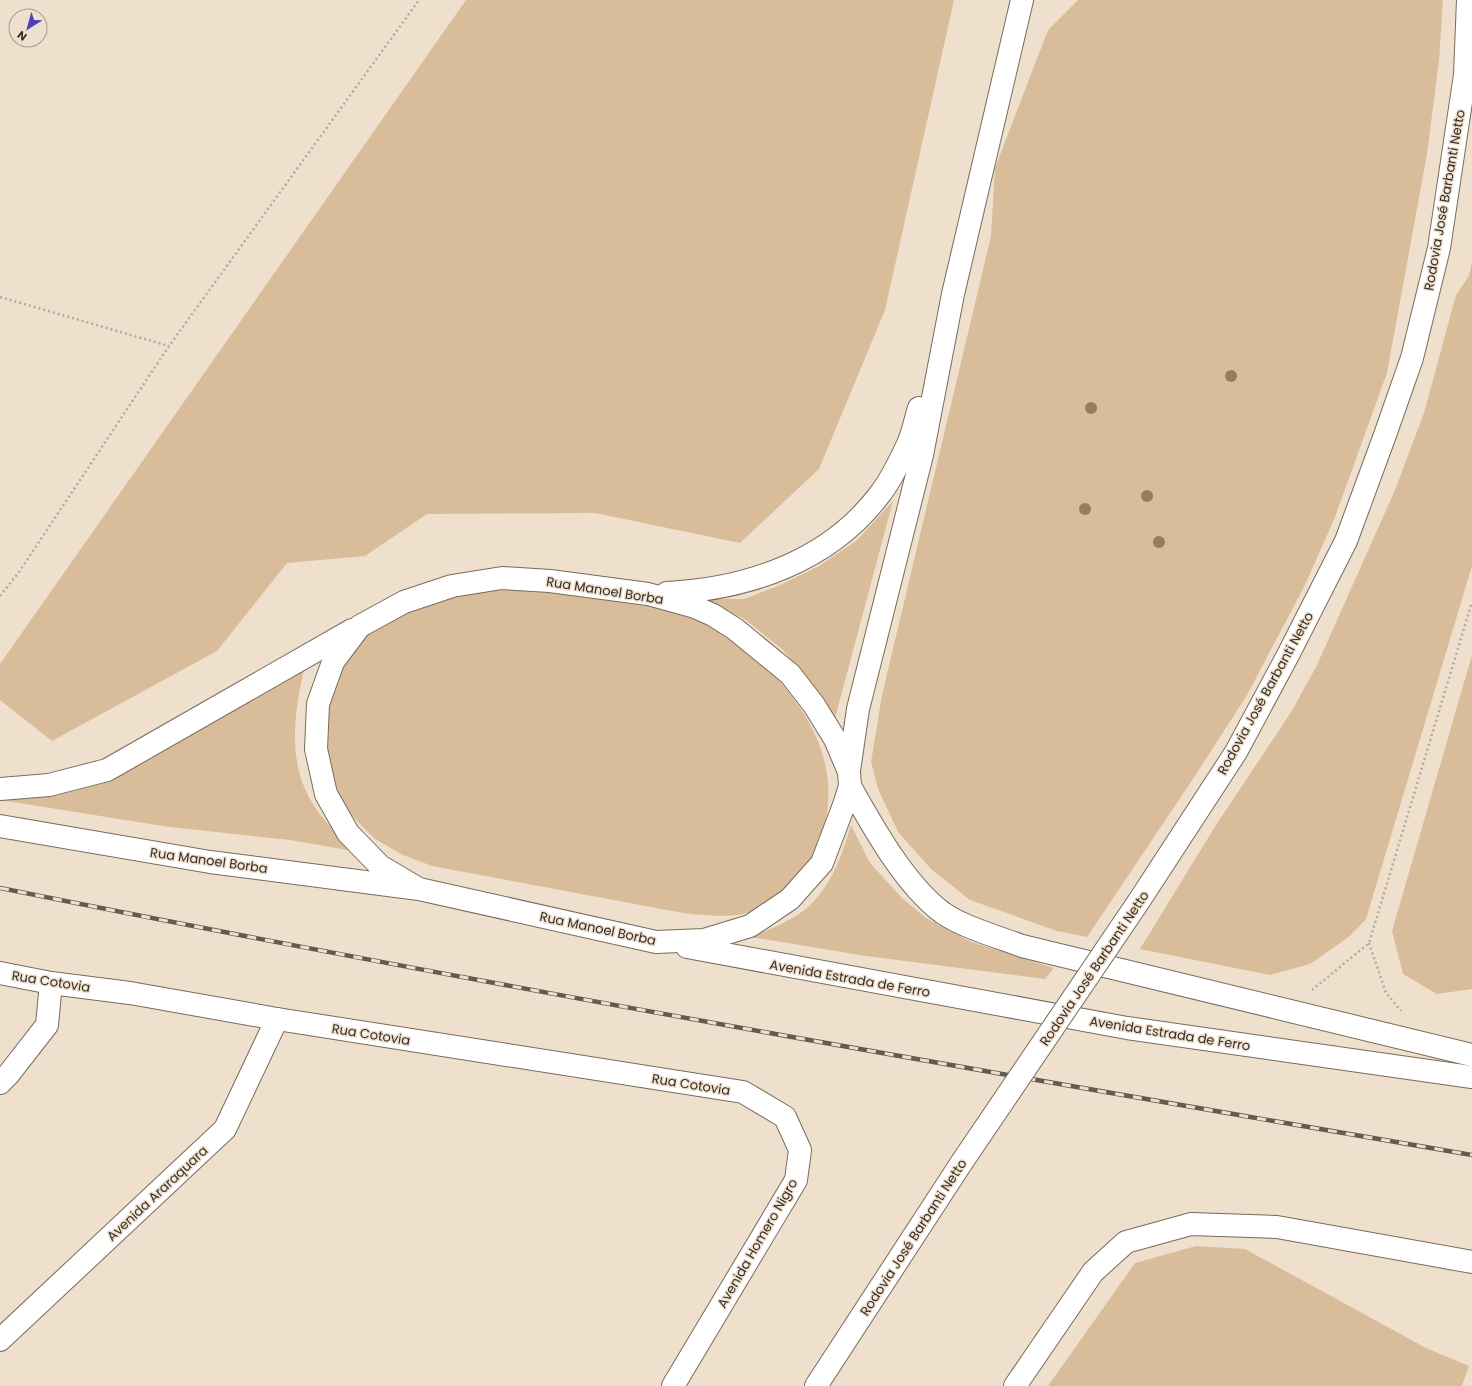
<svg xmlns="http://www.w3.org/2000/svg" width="1472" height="1386" viewBox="0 0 1472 1386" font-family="Poppins,sans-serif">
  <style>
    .green { fill: #d9bd9a }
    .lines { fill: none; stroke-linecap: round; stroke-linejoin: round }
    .street-casing { stroke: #786b5b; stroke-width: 24 }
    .secondary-casing { stroke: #786b5b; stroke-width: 24 }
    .primary-casing { stroke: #786b5b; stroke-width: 24 }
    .path { stroke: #b6a99b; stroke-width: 2.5; stroke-dasharray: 2 3; stroke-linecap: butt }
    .street { stroke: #fff; stroke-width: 22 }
    .secondary { stroke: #fff; stroke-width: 22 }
    .primary { stroke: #fff; stroke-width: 22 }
    .rail-casing { stroke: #635b51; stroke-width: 4.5 }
    .rail { stroke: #efe0ce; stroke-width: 3; stroke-dasharray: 9; stroke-linecap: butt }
    .primary-bridge-casing { stroke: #786b5b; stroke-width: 24; stroke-linecap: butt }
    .primary-bridge { stroke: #fff; stroke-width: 22 }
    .tree { fill: #947e5d }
    .labels { text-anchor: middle; stroke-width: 3; stroke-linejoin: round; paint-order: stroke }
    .street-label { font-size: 13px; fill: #342e27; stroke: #efe0ce }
  </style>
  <rect width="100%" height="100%" fill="#efe0ce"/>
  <!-- green -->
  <g class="green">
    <polygon points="466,0 954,0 885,310 819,469 740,543 595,513 427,514 365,556 287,563 217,651 52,741 0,700 0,664"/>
    <polygon points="1078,0 1443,0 1439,61 1427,154 1387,373 1335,517 1305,585 1247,695 1195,776 1087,937 1057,931 970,900 931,869 898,832 878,789 871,762 882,695 991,236 995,168 1048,30"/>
    <polygon points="1472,261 1472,566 1366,919 1350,936 1310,964 1270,975 1140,949 1216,825 1293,709 1317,665 1395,490 1424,413 1456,295 1469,276"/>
    <polygon points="893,501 834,722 806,676 783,650 743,618 698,599 744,599 778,586 819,566 856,541"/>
    <path d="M505,585C583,595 667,596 735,641C773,667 815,717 825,763C839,825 809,891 747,913C731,918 700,915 683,913L432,866L403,855L375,839L353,817L336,792L326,773L323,705L338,666L366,628L409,605Z"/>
    <polygon points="1472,655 1472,989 1437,994 1403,974 1392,931"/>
    <path d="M305,665C293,718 285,771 322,817C332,829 343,840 353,851L290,840L169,827L0,800L137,765L216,720Z"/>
    <path d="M851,825L870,863L902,898L926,918L971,942L1054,968L1045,979L866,956L751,937C770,929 792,921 808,907C832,885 842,855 851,825Z"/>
    <polygon points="1196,1246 1245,1249 1426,1348 1469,1366 1462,1386 1048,1386 1135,1263"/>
  </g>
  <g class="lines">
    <defs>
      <g id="street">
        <polyline points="0,973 51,983 130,993 277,1019 743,1092 785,1117 800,1150 796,1180 673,1386"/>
        <polyline points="1015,1386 1093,1272 1126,1242 1191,1224 1277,1227 1472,1262"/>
      </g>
      <g id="secondary">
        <path d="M667,593C748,589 830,561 880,494C891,480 900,461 907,446C913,434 915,420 919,408"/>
        <polyline points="849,771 858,709 922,455 953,294 1022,0"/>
        <path d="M850,786C873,827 905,885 943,913C963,927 998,937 1022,946L1472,1055"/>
        <polyline points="0,789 49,785 107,770 352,630"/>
        <polyline points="0,826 210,862 419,889 656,942 704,940 750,926 790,899 822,863 844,805 850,786 849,772 835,739 814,705 790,674 735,629 713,615 695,607 648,594 550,581 502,578 452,586 404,602 360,626 333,662 318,704 316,749 326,794 348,833 380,866 419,889"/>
        <polyline points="687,947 1127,1028 1472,1077"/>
        <polyline points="0,1083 8,1075 47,1025 51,983"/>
        <polyline points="0,1340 225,1129 277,1019"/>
      </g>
      <g id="primary">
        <polyline points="1139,901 1236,752 1288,655 1346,541 1385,435 1412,358 1439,248 1465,75 1468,0"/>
        <polyline points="816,1386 962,1162"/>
      </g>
    </defs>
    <!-- street casing -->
    <use href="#street" class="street-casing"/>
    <!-- secondary casing -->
    <use href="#secondary" class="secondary-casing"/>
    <!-- primary casing -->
    <use href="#primary" class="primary-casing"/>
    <!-- path -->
    <g class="path">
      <polyline points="0,297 169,346"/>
      <polyline points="0,596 19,572 169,346 419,0"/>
      <polyline points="1369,943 1386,993 1401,1011"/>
      <polyline points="1312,990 1369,943 1472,602"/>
    </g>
    <!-- street -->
    <use href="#street" class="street"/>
    <!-- secondary -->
    <use href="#secondary" class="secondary"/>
    <!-- primary -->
    <use href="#primary" class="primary"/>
    <defs>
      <path id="rail" d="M0,888C489,986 980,1071 1472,1155"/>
    </defs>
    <!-- rail casing -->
    <use href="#rail" class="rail-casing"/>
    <!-- rail -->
    <use href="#rail" class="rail"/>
    <defs>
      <polyline id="primary-bridge" points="962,1162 1139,901"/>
    </defs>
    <!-- primary-bridge casing -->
    <use href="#primary-bridge" class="primary-bridge-casing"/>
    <!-- primary-bridge -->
    <use href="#primary-bridge" class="primary-bridge"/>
  </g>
  <!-- trees -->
  <g class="tree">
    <circle cx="1231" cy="376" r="6"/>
    <circle cx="1091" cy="408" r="6"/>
    <circle cx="1147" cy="496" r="6"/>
    <circle cx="1085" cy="509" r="6"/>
    <circle cx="1159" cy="542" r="6"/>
  </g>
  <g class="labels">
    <!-- street labels -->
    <g class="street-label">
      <text transform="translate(1444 200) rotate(-80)" y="5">Rodovia José Barbanti Netto</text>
      <text transform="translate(605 590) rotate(9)" y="5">Rua Manoel Borba</text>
      <text transform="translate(1265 693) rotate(-61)" y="5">Rodovia José Barbanti Netto</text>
      <text transform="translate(209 860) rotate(8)" y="5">Rua Manoel Borba</text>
      <text transform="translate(598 928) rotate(12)" y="5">Rua Manoel Borba</text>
      <text transform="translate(1094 968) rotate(-56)" y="5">Rodovia José Barbanti Netto</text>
      <text transform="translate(850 978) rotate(10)" y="5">Avenida Estrada de Ferro</text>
      <text transform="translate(51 981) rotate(9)" y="5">Rua Cotovia</text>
      <text transform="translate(1170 1033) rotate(9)" y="5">Avenida Estrada de Ferro</text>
      <text transform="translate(371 1034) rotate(9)" y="5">Rua Cotovia</text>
      <text transform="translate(691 1084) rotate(9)" y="5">Rua Cotovia</text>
      <text transform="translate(157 1193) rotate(-43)" y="5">Avenida Araraquara</text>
      <text transform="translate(913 1237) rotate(-57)" y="5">Rodovia José Barbanti Netto</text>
      <text transform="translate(757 1243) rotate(-60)" y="5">Avenida Homero Nigro</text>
    </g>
  </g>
  <!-- north arrow -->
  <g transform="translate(28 28) rotate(217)"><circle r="19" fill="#efe0ce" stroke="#a4998b"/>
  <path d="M0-3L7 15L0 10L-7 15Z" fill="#4f40b7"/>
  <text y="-6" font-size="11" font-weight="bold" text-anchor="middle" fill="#342e27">N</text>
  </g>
</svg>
